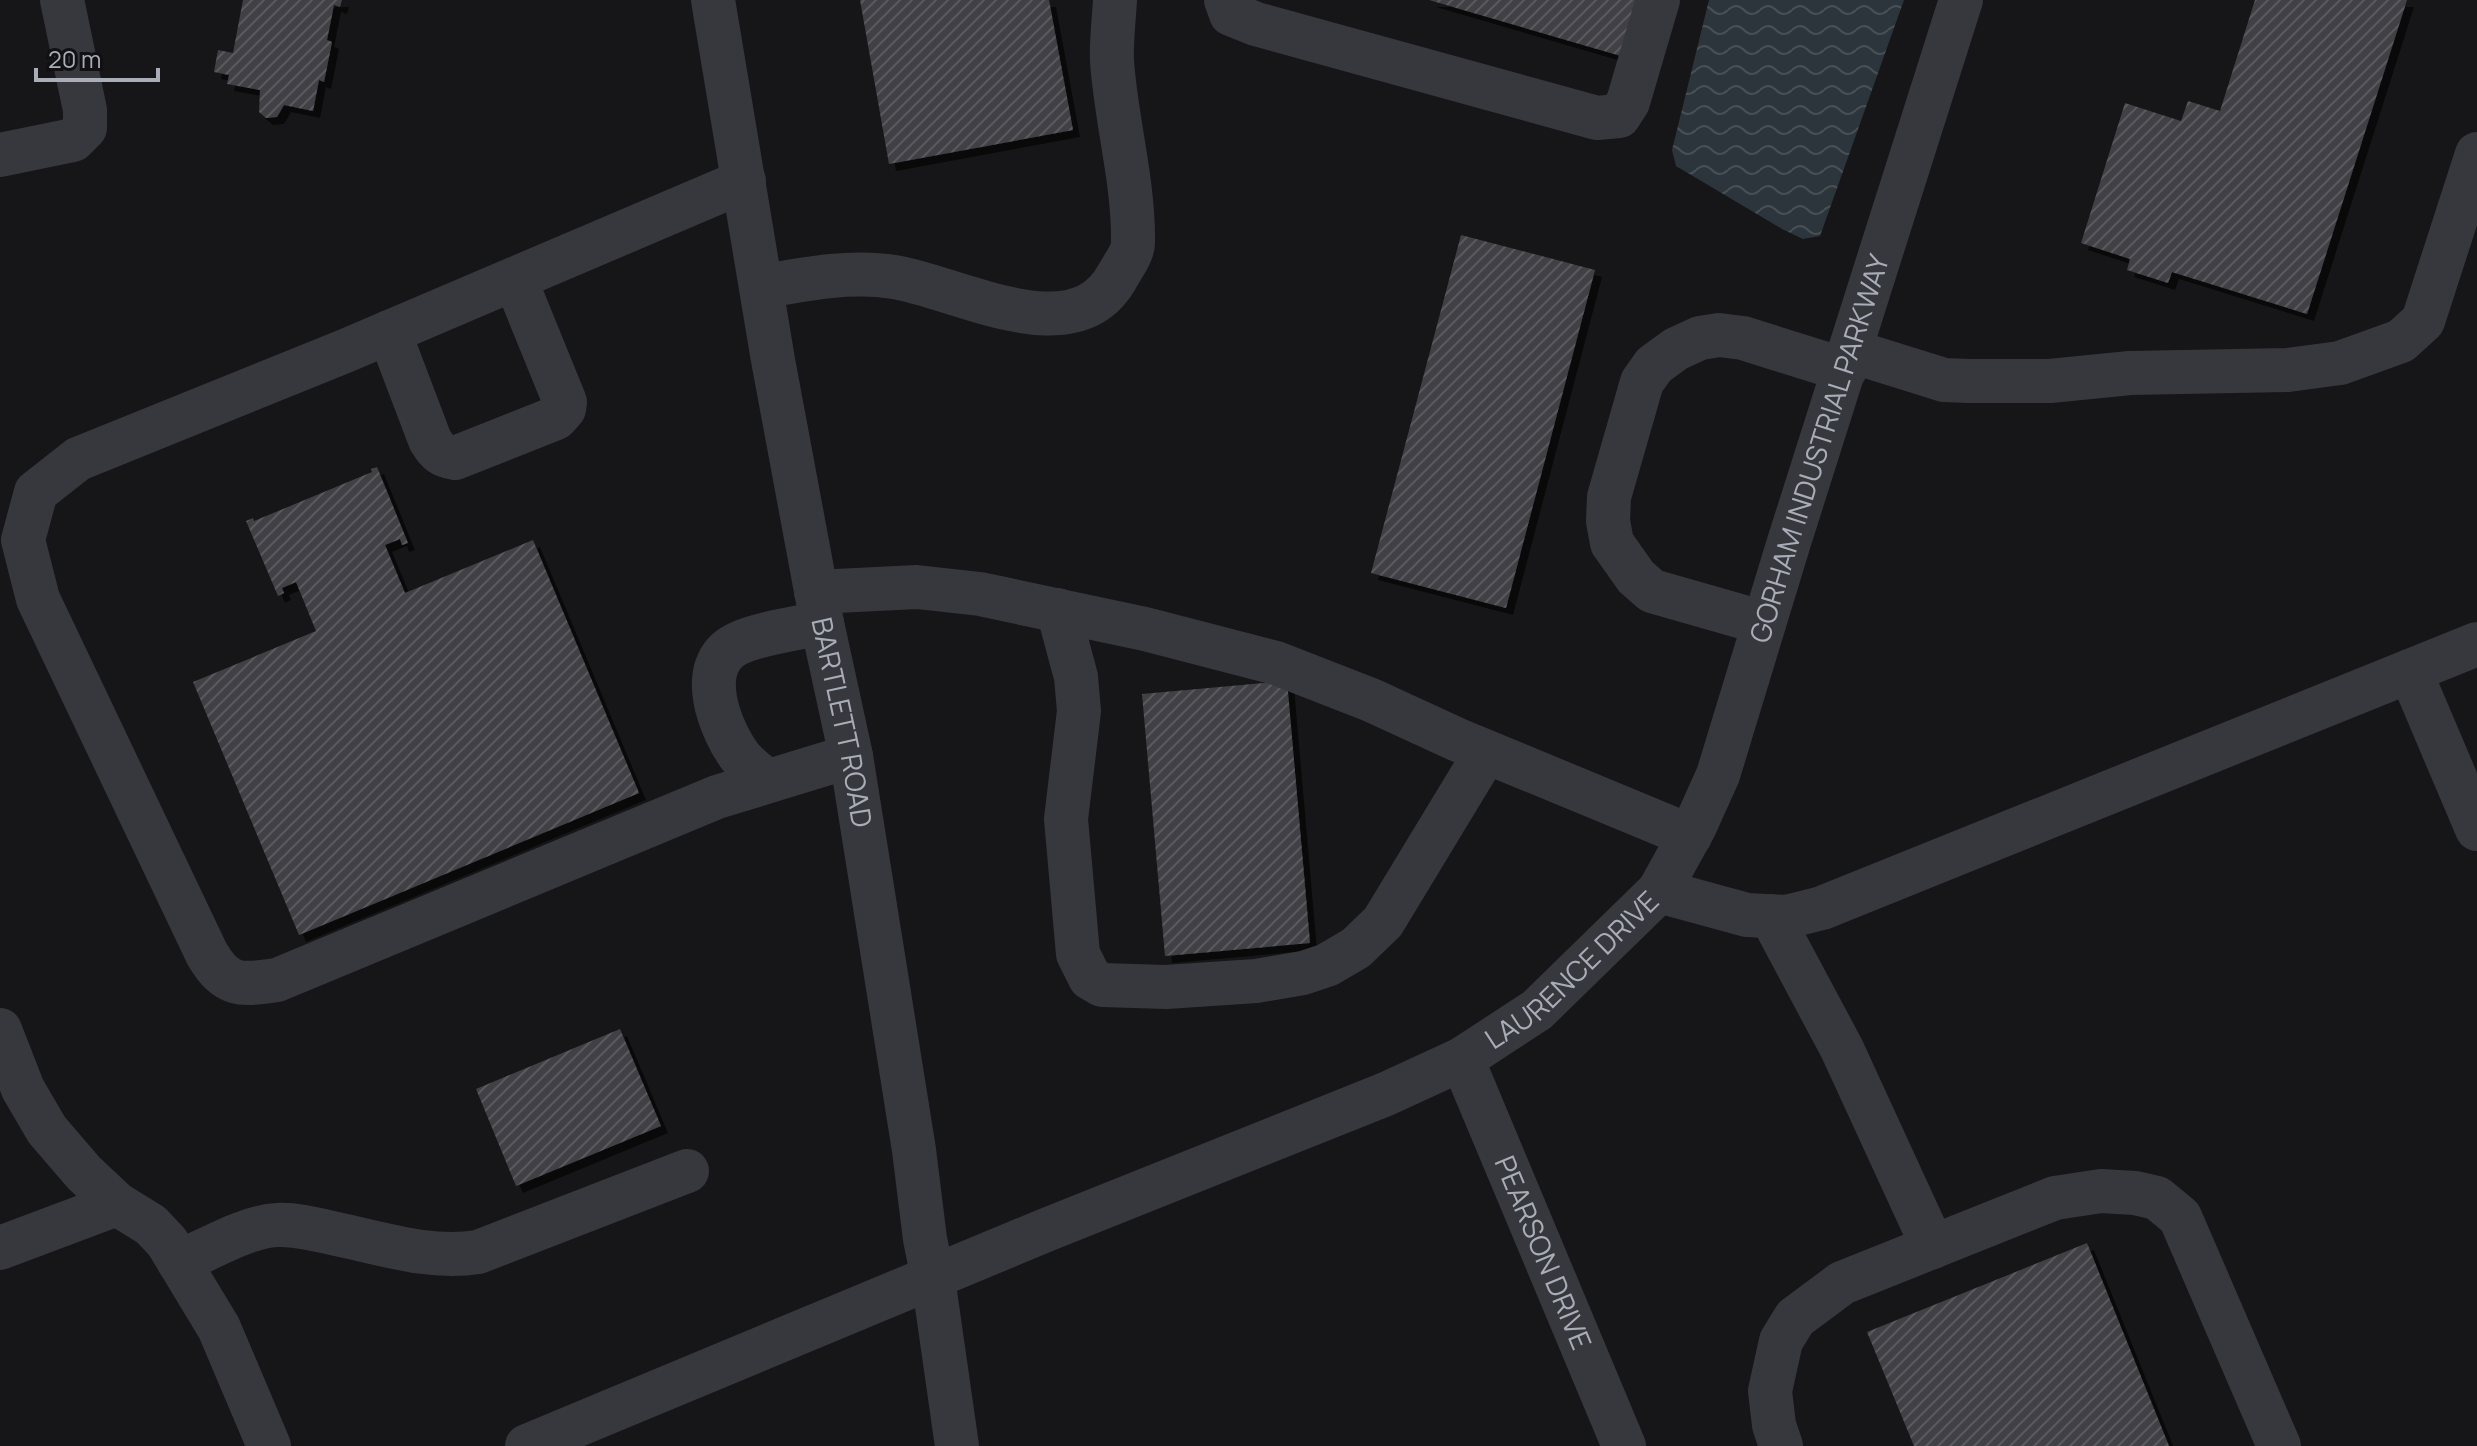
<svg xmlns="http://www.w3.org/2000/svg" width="2477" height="1446" viewBox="0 0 2477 1446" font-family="Manrope,sans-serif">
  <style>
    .water { fill: url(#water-waves) }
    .building { fill: url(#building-hatch); filter: url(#shadow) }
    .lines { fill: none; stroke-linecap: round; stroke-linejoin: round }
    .minor { stroke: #37383d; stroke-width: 44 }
    .labels { text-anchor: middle; stroke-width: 7; stroke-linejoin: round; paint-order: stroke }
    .street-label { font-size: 28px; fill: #a8adb8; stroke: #111113 }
  </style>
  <defs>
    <pattern id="water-waves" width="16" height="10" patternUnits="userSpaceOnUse" patternTransform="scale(2)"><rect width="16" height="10" fill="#2c353c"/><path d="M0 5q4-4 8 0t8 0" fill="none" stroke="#485056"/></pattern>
    <pattern id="building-hatch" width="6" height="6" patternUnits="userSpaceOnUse" patternTransform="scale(2)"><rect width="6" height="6" fill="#404145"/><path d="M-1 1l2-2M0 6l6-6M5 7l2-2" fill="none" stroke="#595a5e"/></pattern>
    <filter id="shadow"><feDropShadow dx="7" dy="7" stdDeviation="0" flood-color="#0009"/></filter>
  </defs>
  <rect width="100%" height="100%" fill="#161618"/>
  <!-- water -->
  <polygon class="water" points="1709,0 1904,0 1820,236 1803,239 1782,229 1676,166 1672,150"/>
  <!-- building -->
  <g class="building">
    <polygon points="243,0 342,0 340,7 334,5 327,40 332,42 324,82 319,80 313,111 284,105 277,117 266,118 259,112 260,90 227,84 229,75 214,72 218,50 233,53"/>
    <polygon points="860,0 1049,0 1073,130 889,164"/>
    <polygon points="1429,0 1638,0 1621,56"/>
    <polygon points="2255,0 2407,0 2307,314 2172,272 2168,283 2127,270 2130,259 2081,243 2125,103 2181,121 2188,101 2220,111"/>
    <polygon points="1461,235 1595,270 1506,608 1371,573"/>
    <polygon points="377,467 408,543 402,545 400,539 385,545 405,593 533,540 639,793 299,935 193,682 316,631 296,582 282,588 284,593 278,596 246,521 253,518 254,521 372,472 371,469"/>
    <polygon points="1287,681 1310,943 1165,956 1142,694"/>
    <polygon points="620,1029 661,1126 516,1186 476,1089"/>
    <polygon points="2087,1243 2169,1446 1914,1446 1867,1332"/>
  </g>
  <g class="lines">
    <!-- minor -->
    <g class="minor">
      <path id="s1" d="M713,0L773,360L822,623L851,756L914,1150L925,1239L933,1278L957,1446"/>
      <polyline points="1226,0 1231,14 1256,24 1597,118 1619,116 1628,102 1658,0"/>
      <polyline points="0,155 73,140 85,128 85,110 62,0"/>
      <path d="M744,181L345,351L78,459L36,492L23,540L38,599L207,954C227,988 241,985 277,980L717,797L851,756"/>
      <path d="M761,287C805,279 849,270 894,277C958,287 1076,355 1118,275C1123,266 1133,253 1133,243C1134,182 1116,121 1112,61C1111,41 1114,20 1115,0"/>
      <path d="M389,332L430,440C437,452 442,456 455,458L556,418L564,409L565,402L515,279"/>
      <polyline points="1851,351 1944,380 1969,381 2050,381 2130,373 2288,370 2340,363 2401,341 2423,321 2477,154"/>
      <polyline points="816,592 917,587 980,594 1145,629 1276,663 1371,700 1458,740 1690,836"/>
      <polyline points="1058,610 1076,677 1079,711 1066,819 1078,954 1090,978 1102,985 1166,987 1256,981 1303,973 1327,965 1356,948 1383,922 1486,752"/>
      <polyline points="1764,623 1652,591 1636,577 1612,543 1608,521 1609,497 1642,382 1654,365 1676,349 1700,338 1719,335 1743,338 1845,370"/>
      <polyline points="2410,671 2477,829"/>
      <path d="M766,780C758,774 749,767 742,759C720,731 694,665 737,644C756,634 798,628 822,623"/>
      <path id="s2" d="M1659,891L1695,826L1718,775L1789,542L1961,0"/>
      <polyline points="1771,916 1842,1049 1933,1247"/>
      <polyline points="0,1030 23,1089 47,1130 84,1173 117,1204 151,1225 167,1242 219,1328 269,1446"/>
      <path id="s3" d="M1462,1059L1624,1446"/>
      <polyline points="0,1248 117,1204"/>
      <path d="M179,1262C207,1250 247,1226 277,1225C295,1224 315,1229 332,1233C380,1243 430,1260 478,1252L687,1171"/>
      <path id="s4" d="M527,1446L1046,1230L1386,1094L1462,1059L1537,1010L1659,891L1747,915L1786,917L1822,908L2477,644"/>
      <polyline points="1781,1446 1774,1425 1770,1391 1781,1341 1795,1318 1842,1283 2055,1198 2101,1191 2135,1193 2157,1198 2180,1217 2279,1446"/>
    </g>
  </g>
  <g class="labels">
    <!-- street labels -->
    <g class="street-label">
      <text dy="10" stroke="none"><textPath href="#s2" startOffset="472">GORHAM INDUSTRIAL PARKWAY</textPath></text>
      <text dy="10" stroke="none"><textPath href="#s1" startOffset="734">BARTLETT ROAD</textPath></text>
      <text dy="10" stroke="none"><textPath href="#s4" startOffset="1154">LAURENCE DRIVE</textPath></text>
      <text dy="10" stroke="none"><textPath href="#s3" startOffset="210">PEARSON DRIVE</textPath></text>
    </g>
  </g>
  <!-- scale -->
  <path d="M36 68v12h122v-12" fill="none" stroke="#a8adb8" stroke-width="4"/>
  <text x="48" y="68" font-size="24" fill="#a8adb8" stroke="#111113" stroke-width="6" paint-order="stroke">20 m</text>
</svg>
